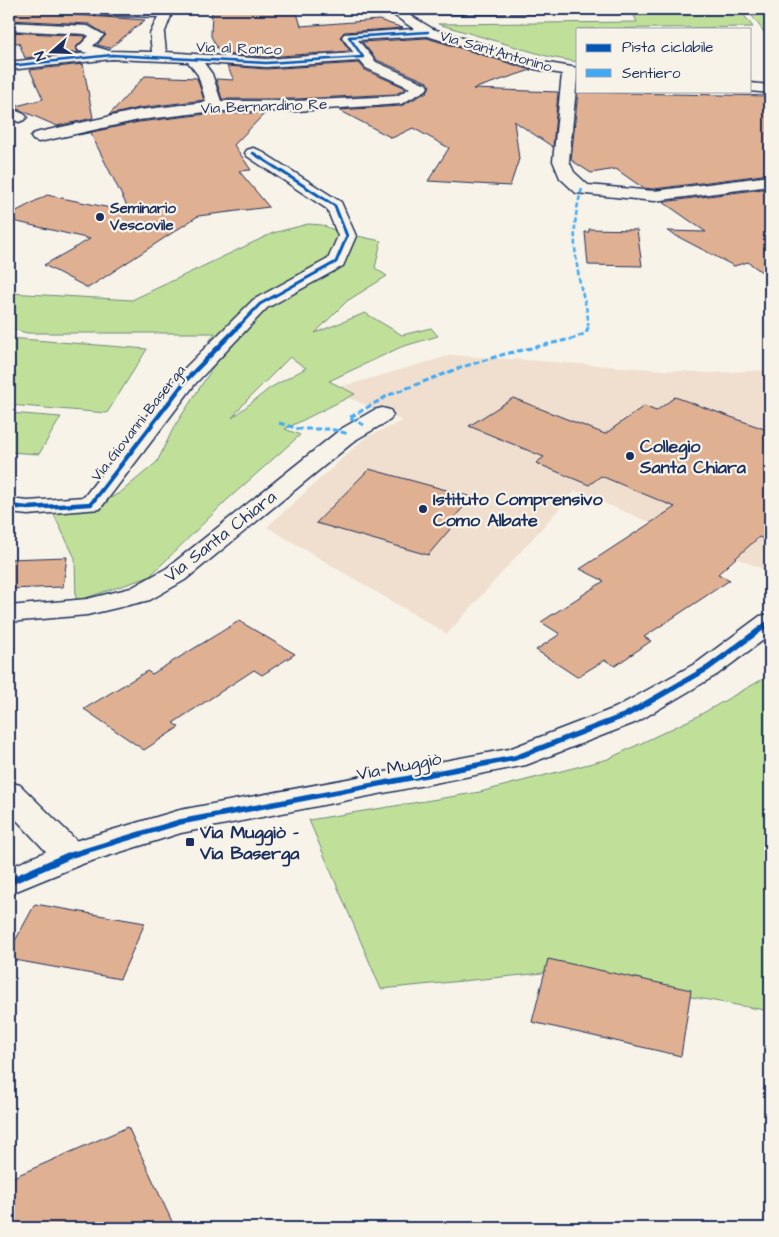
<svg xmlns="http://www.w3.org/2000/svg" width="779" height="1237" viewBox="0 0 779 1237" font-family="'Architects Daughter',sans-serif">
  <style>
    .built { fill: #f0dfce }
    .green { fill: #c0e099; stroke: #6e887c; fill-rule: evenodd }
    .building { fill: #e0b092; stroke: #1b2f5e }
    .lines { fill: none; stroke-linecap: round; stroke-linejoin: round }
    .minor-casing { stroke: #1b2f5e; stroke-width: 3 }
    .tertiary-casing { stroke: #1b2f5e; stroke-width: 3 }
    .minor { fill: #f7f3e8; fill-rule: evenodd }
    .tertiary { fill: #f7f3e8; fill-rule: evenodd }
    .quiet-far1 { stroke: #3fa9f5; stroke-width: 2.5; stroke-dasharray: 5 2.5; stroke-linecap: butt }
    .quiet { stroke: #3fa9f5; stroke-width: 3; stroke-dasharray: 6 3; stroke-linecap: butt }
    .cycleway-far4-casing { stroke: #f7f3e8; stroke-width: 4.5 }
    .cycleway-far3-casing { stroke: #f7f3e8; stroke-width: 5 }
    .cycleway-far2-casing { stroke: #f7f3e8; stroke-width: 7 }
    .cycleway-far1-casing { stroke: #f7f3e8; stroke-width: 9 }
    .cycleway-casing { stroke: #f7f3e8; stroke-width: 10 }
    .cycleway-far4 { stroke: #0057b8; stroke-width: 2.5 }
    .cycleway-far3 { stroke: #0057b8; stroke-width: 3 }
    .cycleway-far2 { stroke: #0057b8; stroke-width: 4.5 }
    .cycleway-far1 { stroke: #0057b8; stroke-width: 5.5 }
    .cycleway { stroke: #0057b8; stroke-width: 7 }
    .poi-dot { fill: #1b2f5e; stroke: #f7f3e8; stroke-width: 2 }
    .labels { text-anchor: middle; stroke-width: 4.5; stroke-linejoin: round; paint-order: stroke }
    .far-street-label { font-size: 15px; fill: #1b2f5e; stroke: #f7f3e8 }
    .far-poi-label { font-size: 15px; font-weight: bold; fill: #1b2f5e; stroke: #f7f3e8; text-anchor: start }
    .poi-label { font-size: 18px; font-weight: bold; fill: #1b2f5e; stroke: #f7f3e8; text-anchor: start }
    .street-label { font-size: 18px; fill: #1b2f5e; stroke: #f7f3e8 }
  </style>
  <rect width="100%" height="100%" fill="#f7f3e8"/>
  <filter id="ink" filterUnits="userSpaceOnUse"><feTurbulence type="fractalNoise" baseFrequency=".02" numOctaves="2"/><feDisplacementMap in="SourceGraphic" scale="10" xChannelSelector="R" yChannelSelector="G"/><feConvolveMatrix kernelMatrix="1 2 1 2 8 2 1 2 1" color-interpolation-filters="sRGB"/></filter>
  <g filter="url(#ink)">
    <!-- built -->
    <polygon class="built" points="452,355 709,373 770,370 770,572 575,491 447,634 267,527 366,437 403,421 330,390"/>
    <!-- green -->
    <g class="green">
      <polygon points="747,9 770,9 770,40"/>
      <polygon points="740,10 753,27 578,29 578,62 550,57 438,24 637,22 632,11"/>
      <path d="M308,224L322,225L339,232L381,241L375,268L387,276L347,301L315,333L365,313L402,335L431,328L438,336L401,347L329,381L355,394L285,429L300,435L227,500L149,577L76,601L75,558L53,513L84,510L107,500L121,492L157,462L174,427L212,369L215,360L201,353L215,333H27L9,328V293L132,300L273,233ZM290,357L306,368L270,388L232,418L246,401Z"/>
      <polygon points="9,338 147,349 107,413 9,405"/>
      <polygon points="9,413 61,417 39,454 9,452"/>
      <polygon points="770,675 770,1011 553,972 381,989 309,820 480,792 608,759 696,717"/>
    </g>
    <!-- building -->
    <g class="building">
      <polygon points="9,9 80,9 74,15 145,20 110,48 97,45 106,35 89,24 9,20"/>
      <polygon points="212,9 256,9 256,11 296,10 301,26 379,20 403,28 344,32 340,37 350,51 266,57 220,54 211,36"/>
      <polygon points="9,32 85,36 86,37 76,47 78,52 25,58 19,43 9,42"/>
      <polygon points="427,38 531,70 473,89 558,92 553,147 514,121 519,159 510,186 428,181 449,148 413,128 392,138 339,110 401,106 427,92 430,86 427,82 377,60 362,42"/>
      <polygon points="359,63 365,70 406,88 396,94 296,99 222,99 216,79 234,80 227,66 266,69"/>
      <polygon points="83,64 93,118 57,126 13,107 43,99 30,70"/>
      <polygon points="145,76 197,78 204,100 139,108 109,115"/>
      <polygon points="578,92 770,96 770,174 654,189 643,188 616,169 591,173 571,160"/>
      <polygon points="215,113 265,113 234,145 251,170 239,171 269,207 198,216 88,288 44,265 90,239 9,220 9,215 47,195 130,212 91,134 92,132 78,135 139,122"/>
      <polygon points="770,188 770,278 748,262 734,266 667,231 706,232 663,202"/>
      <polygon points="589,229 637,230 642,266 588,265 585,232 589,232"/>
      <polygon points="675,397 770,431 770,542 759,537 718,574 730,580 644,637 651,641 615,666 605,660 577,677 536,650 560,634 541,622 604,581 580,569 675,507 601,476 589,485 536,463 544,457 469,426 513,398 605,434 644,406 656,411"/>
      <polygon points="369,469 472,497 453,519 457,521 428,555 316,523"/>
      <polygon points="67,557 63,587 9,589 9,559"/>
      <polygon points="239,621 295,654 262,675 254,670 173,723 179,727 144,750 84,709 147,671 152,674"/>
      <polygon points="35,904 145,923 120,979 9,959 9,952"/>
      <polygon points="548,959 691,990 681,1056 532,1022"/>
      <polygon points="128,1127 175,1228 9,1228 9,1179"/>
    </g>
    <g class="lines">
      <defs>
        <g id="minor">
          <path d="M90,9L165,10L171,16L164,34L166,52L266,59L354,53L342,37L344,34L414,29L385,9H554L552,12L548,13L408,14L433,29L542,62L578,68L569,161L574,172L588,185L654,191L770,176V186L654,201L576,193L560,178L553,161L562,74L535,69L427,36L358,40L376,62L426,84L428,87L426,90L401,104L296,111H215L139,120L39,142L33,140L31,137L33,134L39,132L139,110L206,102L198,75L188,62L112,59L9,70V62L88,53L79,51L77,48L89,36L85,34L9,30V22L88,26L104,35L93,46L110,51L152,52L150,34L158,17L95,15L90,14ZM360,61L366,68L410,88L397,96L296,101H221L212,74L204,63L266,67Z"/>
          <polygon points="750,83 770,85 770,93 749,91"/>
          <polygon points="9,108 24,114 27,117 24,120 19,122 9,118"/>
          <polygon points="253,148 259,150 341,202 356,236 343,266 267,308 195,384 100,509 28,515 9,513 9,499 28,501 84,497 179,374 253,300 328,259 338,236 327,209 247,156 245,153 247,150"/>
          <polygon points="382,408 390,410 393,415 390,420 357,439 185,580 150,600 87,615 9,622 9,606 87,599 131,588 167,568 341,429 374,410"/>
          <polygon points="9,782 20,785 82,846 87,855 82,864 70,867 58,864 9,812"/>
        </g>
        <polygon id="tertiary" points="770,614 770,635 718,674 637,722 526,765 181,833 82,864 9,894 9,868 58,846 180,810 509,749 615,708 698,662 760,616"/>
      </defs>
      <!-- minor casing -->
      <use href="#minor" class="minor-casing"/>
      <!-- tertiary casing -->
      <use href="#tertiary" class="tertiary-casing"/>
      <!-- minor -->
      <use href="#minor" class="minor"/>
      <!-- tertiary -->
      <use href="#tertiary" class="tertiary"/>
      <!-- quiet-far1 -->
      <path class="quiet-far1" d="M582,189C571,223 574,254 581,288C584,300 589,314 588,326"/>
      <!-- quiet -->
      <g class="quiet">
        <polyline points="279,423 299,429 330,429 349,434"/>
        <polyline points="364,425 349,418 389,395 462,367 505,354 575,338 586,333 589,325"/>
      </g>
      <defs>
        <polyline id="cycleway-far4" points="9,66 112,55 266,63 363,57 349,37 428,32"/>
        <polyline id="cycleway-far3" points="239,326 260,304 336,262 347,236 335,206 253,153"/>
        <polyline id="cycleway-far2" points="9,506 28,508 91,504 187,379 240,325"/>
        <polyline id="cycleway-far1" points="65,857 180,822 515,758 626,715 708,668 770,622"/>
        <polyline id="cycleway" points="9,882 68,856"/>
      </defs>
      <!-- cycleway-far4 casing -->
      <use href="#cycleway-far4" class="cycleway-far4-casing"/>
      <!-- cycleway-far3 casing -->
      <use href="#cycleway-far3" class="cycleway-far3-casing"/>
      <!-- cycleway-far2 casing -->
      <use href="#cycleway-far2" class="cycleway-far2-casing"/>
      <!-- cycleway-far1 casing -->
      <use href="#cycleway-far1" class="cycleway-far1-casing"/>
      <!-- cycleway casing -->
      <use href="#cycleway" class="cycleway-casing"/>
      <!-- cycleway-far4 -->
      <use href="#cycleway-far4" class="cycleway-far4"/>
      <!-- cycleway-far3 -->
      <use href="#cycleway-far3" class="cycleway-far3"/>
      <!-- cycleway-far2 -->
      <use href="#cycleway-far2" class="cycleway-far2"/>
      <!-- cycleway-far1 -->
      <use href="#cycleway-far1" class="cycleway-far1"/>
      <!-- cycleway -->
      <use href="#cycleway" class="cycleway"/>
    </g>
  </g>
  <!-- markers -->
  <g class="poi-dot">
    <circle cx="100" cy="217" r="5"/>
    <circle cx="630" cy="456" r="5"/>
    <circle cx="423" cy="509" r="5"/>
    <rect x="185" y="837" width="10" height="10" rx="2.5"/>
  </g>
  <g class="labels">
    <!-- far-street labels -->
    <g class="far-street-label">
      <text transform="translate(239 48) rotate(2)" y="5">Via al Ronco</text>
      <text transform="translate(496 51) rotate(16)" y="5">Via Sant'Antonino</text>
      <text transform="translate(264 106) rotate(-2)" y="5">Via Bernardino Re</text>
      <text transform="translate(138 423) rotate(-52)" y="5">Via Giovanni Baserga</text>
    </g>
    <!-- far-poi labels -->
    <g class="far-poi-label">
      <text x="110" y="213">Seminario<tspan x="110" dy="17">Vescovile</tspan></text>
    </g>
    <!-- poi labels -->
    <g class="poi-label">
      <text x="640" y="452">Collegio<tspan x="640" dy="21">Santa Chiara</tspan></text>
      <text x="433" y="505">Istituto Comprensivo<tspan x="433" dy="21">Como Albate</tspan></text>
      <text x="200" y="838">Via Muggiò -<tspan x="200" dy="21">Via Baserga</tspan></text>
    </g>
    <!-- street labels -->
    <g class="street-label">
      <text transform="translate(220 536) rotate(-38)" y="6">Via Santa Chiara</text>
      <text transform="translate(399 766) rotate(-11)" y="6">Via Muggiò</text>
    </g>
  </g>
  <!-- margin -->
  <rect width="779" height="1237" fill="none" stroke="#f7f3e8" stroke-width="30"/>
  <rect x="15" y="15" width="749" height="1207" fill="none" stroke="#1b2f5e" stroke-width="2" filter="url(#ink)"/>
  <!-- legend -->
  <rect x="576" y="28" width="175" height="65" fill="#f7f3e8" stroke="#9fa5b1"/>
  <rect x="586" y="44" width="25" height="8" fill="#0057b8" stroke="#9fa5b1"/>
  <text x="622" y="52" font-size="15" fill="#1b2f5e">Pista ciclabile</text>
  <rect x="586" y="69" width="25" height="8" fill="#3fa9f5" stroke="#9fa5b1"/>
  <text x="622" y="78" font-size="15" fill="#1b2f5e">Sentiero</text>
  <!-- north arrow -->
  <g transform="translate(52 52) rotate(250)" stroke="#f7f3e8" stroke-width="4" paint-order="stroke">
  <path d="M0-4L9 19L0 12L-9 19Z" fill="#1b2f5e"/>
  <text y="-8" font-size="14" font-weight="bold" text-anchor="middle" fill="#1b2f5e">N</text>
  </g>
</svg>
